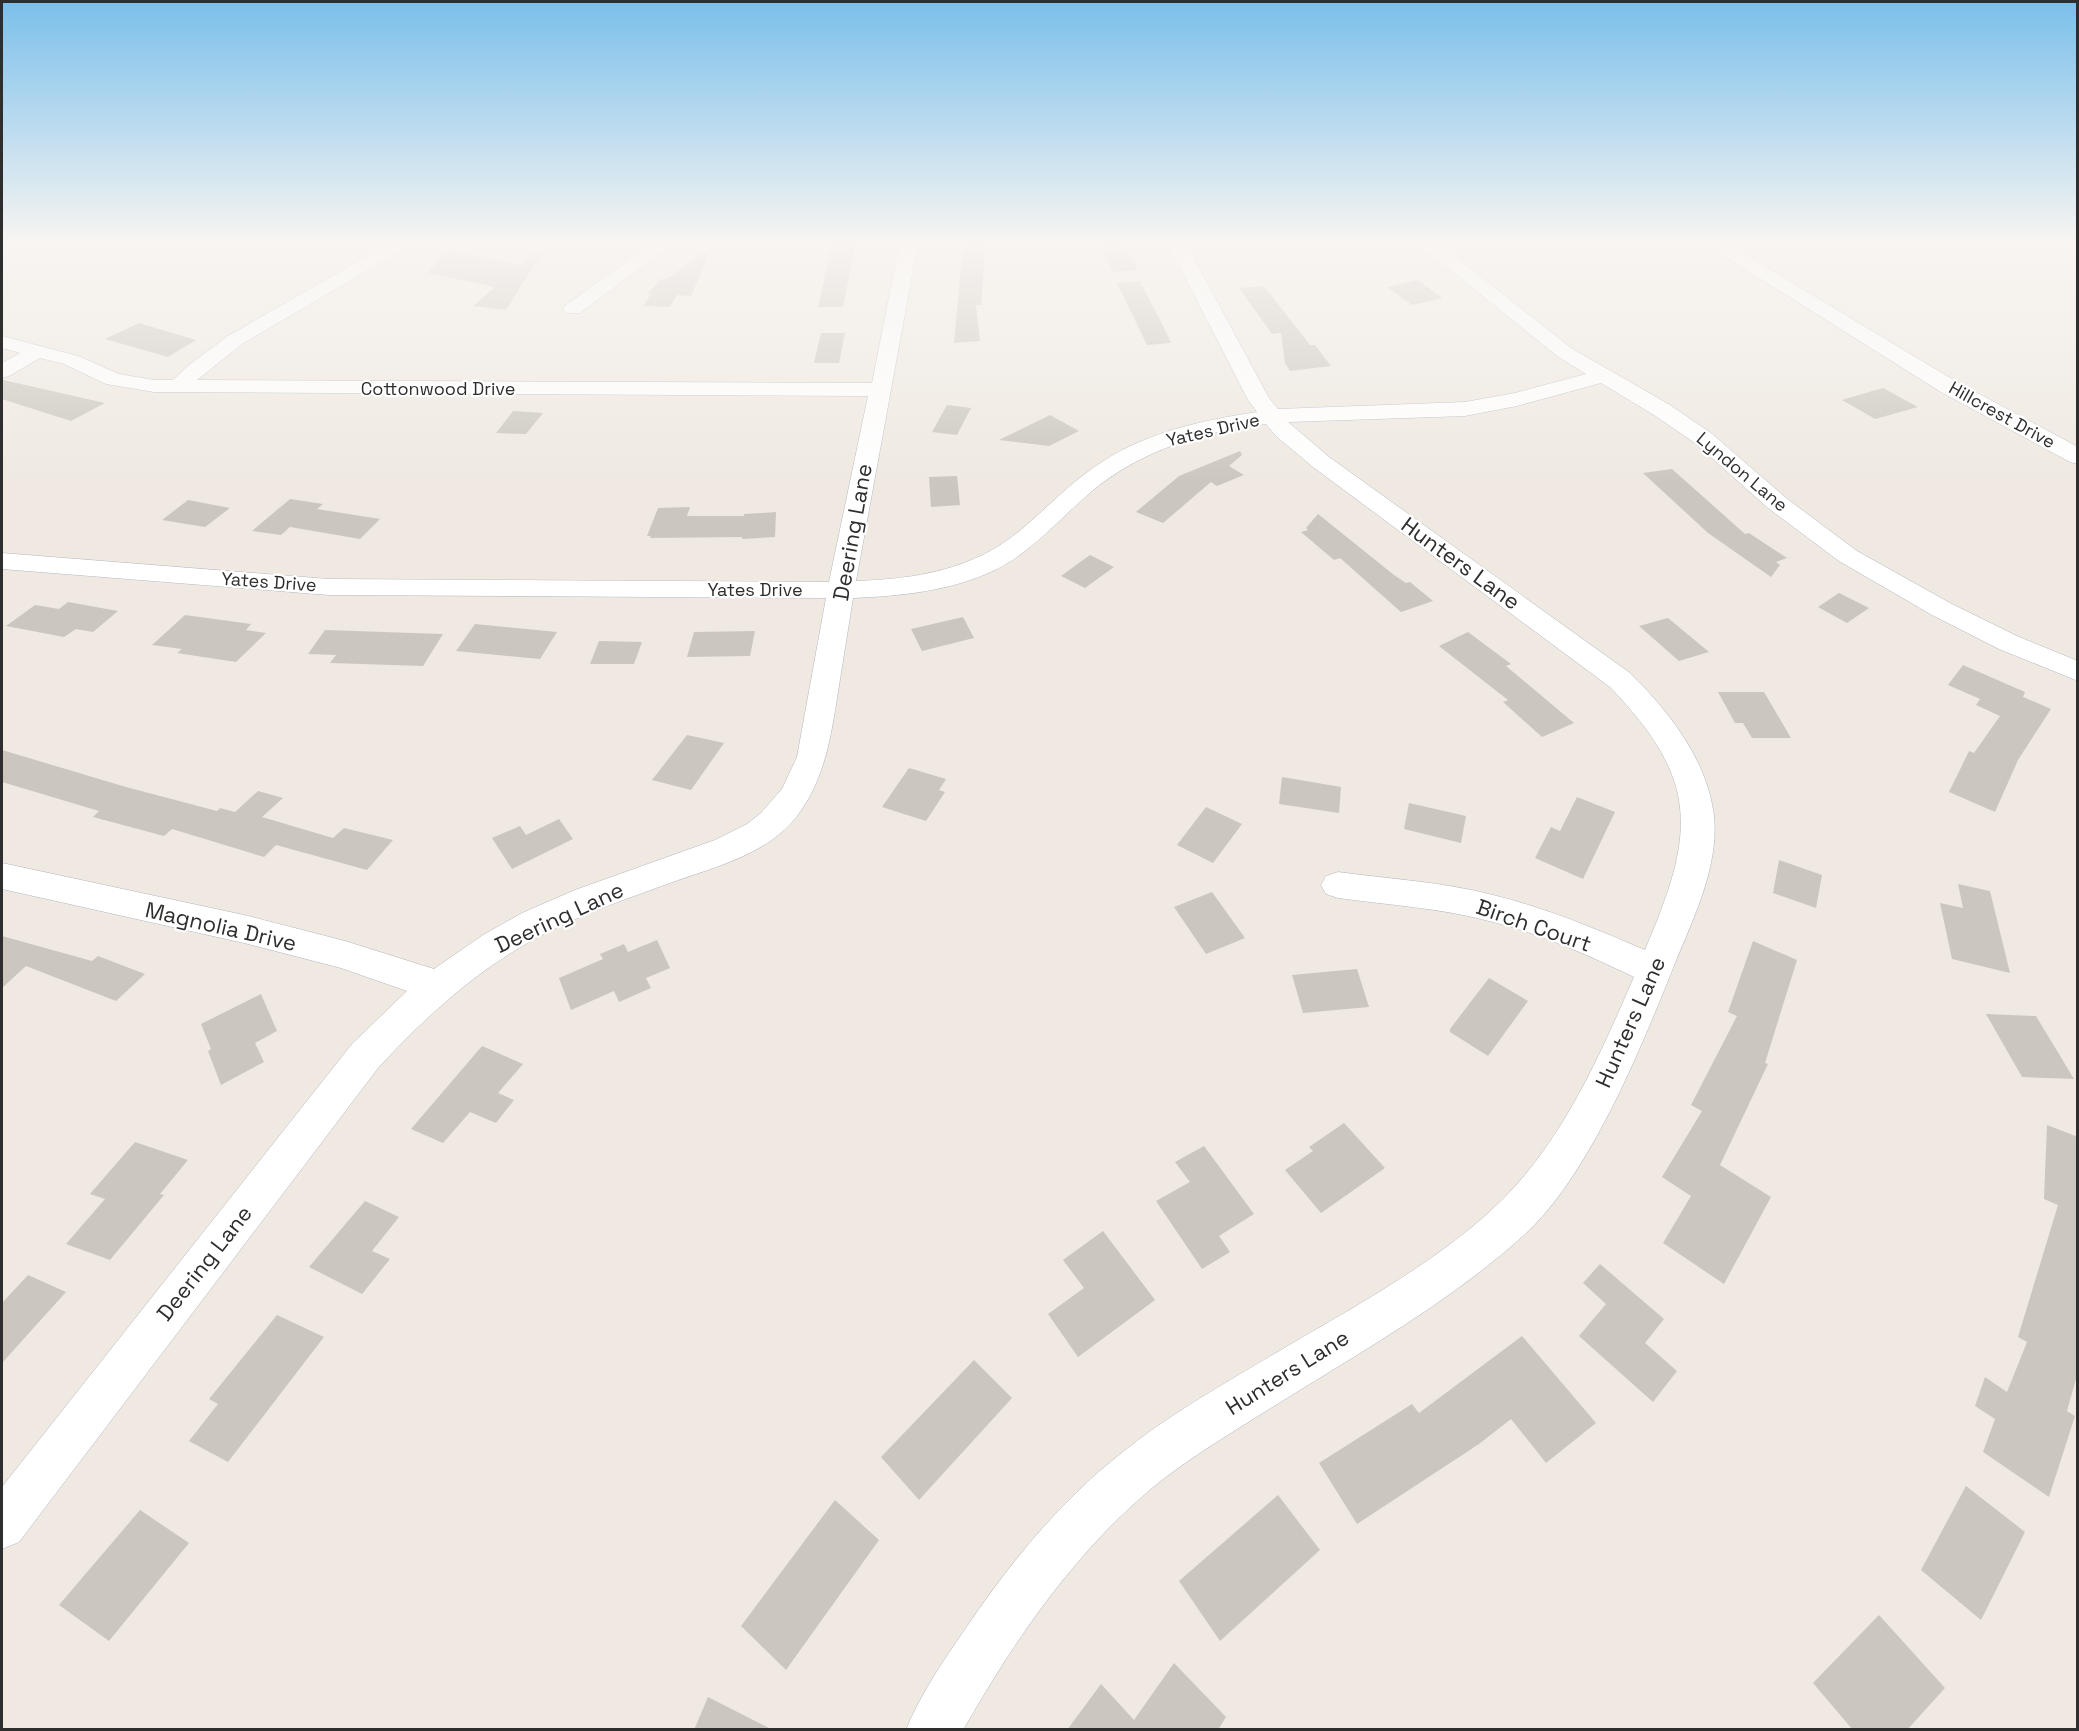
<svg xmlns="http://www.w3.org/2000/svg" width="2079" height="1731" viewBox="0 0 2079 1731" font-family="'Space Grotesk',sans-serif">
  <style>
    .building { fill: #cbc7bf }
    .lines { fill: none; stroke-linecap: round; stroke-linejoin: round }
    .minor-casing { stroke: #b4b7c1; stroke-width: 1 }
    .minor { fill: #fff; fill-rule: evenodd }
    .labels { text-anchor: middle; stroke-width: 4.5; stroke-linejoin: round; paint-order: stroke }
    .far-street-label { font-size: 18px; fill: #2e2e2e; stroke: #fff }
    .street-label { font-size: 22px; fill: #2e2e2e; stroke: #fff }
  </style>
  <rect width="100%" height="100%" fill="#efe9e1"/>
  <!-- building -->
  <g class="building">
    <polygon points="832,242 856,242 843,307 818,307"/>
    <polygon points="963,242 986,242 981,305 976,305 980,341 954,343"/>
    <polygon points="1100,242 1122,242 1138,270 1113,272 1105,257"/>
    <polygon points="713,245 691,296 677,295 670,307 643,306 651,294 647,294 662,279 667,279"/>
    <polygon points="451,251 521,265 536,252 540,256 506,310 473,306 495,287 428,273 442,256"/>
    <polygon points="1418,280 1442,298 1412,305 1387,287"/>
    <polygon points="1140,281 1168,336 1171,343 1147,345 1117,283"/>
    <polygon points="1264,286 1310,345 1315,345 1331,366 1290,371 1285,363 1281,333 1272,334 1239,288"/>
    <polygon points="139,323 196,340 168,357 105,339"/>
    <polygon points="821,333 845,333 839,363 814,363"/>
    <polygon points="2,380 3,380 105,403 71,421 2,399"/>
    <polygon points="1883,388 1918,407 1875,419 1842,400"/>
    <polygon points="947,405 971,408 957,435 932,432"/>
    <polygon points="513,411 543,413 526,434 496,433"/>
    <polygon points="1050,415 1079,431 1049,446 999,440"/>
    <polygon points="1240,451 1242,455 1229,466 1244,475 1217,486 1211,482 1163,523 1136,512 1179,476"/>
    <polygon points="1672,469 1745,534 1749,533 1787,558 1776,562 1780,565 1771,577 1708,533 1643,473"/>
    <polygon points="957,476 960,505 931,507 929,477"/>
    <polygon points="290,499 323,504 317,509 380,519 360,539 290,527 281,535 252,531"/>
    <polygon points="188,500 230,508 205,527 162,520"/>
    <polygon points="690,507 687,516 744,516 744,514 776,512 775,537 742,539 742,537 650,538 651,536 647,536 658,508"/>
    <polygon points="1318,514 1394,575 1406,583 1410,582 1433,601 1401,612 1340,558 1334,560 1301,532 1308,530 1306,528"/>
    <polygon points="1090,555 1114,567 1085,588 1061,576"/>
    <polygon points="1839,593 1869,608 1847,623 1818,607"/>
    <polygon points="68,602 118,611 93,632 76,629 64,637 6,626 35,605 59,609"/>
    <polygon points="185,615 251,624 246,630 266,633 236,662 177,653 182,649 152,645"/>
    <polygon points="963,617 974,638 922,651 911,629"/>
    <polygon points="1668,618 1709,652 1679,661 1639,626"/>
    <polygon points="475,624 557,632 540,659 456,651"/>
    <polygon points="325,630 443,634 423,666 330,663 336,655 308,654"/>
    <polygon points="755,631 750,656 687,657 694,632"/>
    <polygon points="1468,632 1511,664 1506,666 1574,723 1542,737 1503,702 1508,700 1439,646"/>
    <polygon points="599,641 642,642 634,664 590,664"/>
    <polygon points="1963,665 2025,692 2023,697 2051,709 2018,760 1995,812 1949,792 1969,751 1974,753 2000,716 1976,705 1980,699 1948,685"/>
    <polygon points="1718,692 1764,692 1791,738 1752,738 1743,723 1735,723"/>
    <polygon points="687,735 724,743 691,790 652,780"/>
    <polygon points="2,750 126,787 217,811 220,808 235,812 258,791 283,798 262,817 333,838 344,828 393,840 367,870 276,845 264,857 172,829 164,836 93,817 99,811 2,782"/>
    <polygon points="909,768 946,779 939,790 945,792 926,821 882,807"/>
    <polygon points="1282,777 1341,787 1339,813 1279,804"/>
    <polygon points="1577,797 1615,812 1583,879 1535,858 1551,827 1560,831"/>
    <polygon points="1409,803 1466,816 1461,843 1404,829"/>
    <polygon points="1206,807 1242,824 1213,863 1177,845"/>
    <polygon points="559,819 573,839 512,869 492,838 520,826 526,835"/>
    <polygon points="1779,860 1822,875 1816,908 1773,893"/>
    <polygon points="1958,884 1990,891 2010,973 1952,959 1940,903 1963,908"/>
    <polygon points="1212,892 1245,938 1206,954 1174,907"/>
    <polygon points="2,936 92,961 98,956 145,974 116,1001 26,966 2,988"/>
    <polygon points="657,940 670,968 646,978 651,988 619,1002 614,991 571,1010 559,978 603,959 600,954 624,944 628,952"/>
    <polygon points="1753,941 1797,960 1765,1063 1768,1064 1720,1165 1771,1197 1724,1284 1663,1243 1691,1196 1662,1177 1702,1111 1691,1105 1737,1016 1728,1012"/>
    <polygon points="1357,969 1369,1007 1303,1013 1292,975"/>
    <polygon points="1489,978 1528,1001 1488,1056 1450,1032 1450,1029"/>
    <polygon points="261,994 277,1031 255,1043 264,1062 221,1085 208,1051 211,1049 201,1024"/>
    <polygon points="1986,1014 2036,1016 2074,1079 2022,1077"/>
    <polygon points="482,1046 523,1064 498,1093 514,1100 496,1123 470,1112 443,1143 411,1129"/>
    <polygon points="1344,1123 1385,1168 1321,1213 1285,1170 1313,1151 1309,1147"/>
    <polygon points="2047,1125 2078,1137 2078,1372 2067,1411 2075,1416 2049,1497 1983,1452 1995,1419 1975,1406 1985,1377 2007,1392 2027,1342 2018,1337 2058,1205 2044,1199"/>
    <polygon points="135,1142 188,1160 160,1194 164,1195 110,1260 66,1244 105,1199 90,1194"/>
    <polygon points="1204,1146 1254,1214 1219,1236 1230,1252 1202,1269 1156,1201 1190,1182 1175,1162"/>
    <polygon points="365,1201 399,1217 372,1251 390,1259 362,1294 309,1267"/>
    <polygon points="1103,1231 1155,1300 1078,1357 1048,1314 1084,1288 1063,1260"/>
    <polygon points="1600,1264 1664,1319 1645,1343 1677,1371 1653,1402 1579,1336 1606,1304 1583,1283"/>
    <polygon points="28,1275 66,1292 2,1363 2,1303"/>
    <polygon points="277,1315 324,1337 228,1462 189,1441 218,1404 209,1399"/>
    <polygon points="1522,1336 1596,1423 1546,1463 1511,1419 1479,1444 1357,1524 1319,1463 1412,1404 1419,1413"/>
    <polygon points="974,1360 1012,1398 919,1500 881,1457"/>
    <polygon points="1966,1486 2025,1532 1981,1620 1921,1570"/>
    <polygon points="1278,1495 1320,1550 1220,1641 1179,1581"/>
    <polygon points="835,1500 879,1540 786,1670 741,1626"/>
    <polygon points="140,1510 189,1543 109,1641 59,1605"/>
    <polygon points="1879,1615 1945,1688 1907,1730 1853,1730 1813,1683"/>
    <polygon points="1174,1663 1226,1717 1218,1730 1067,1730 1101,1684 1134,1720"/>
    <polygon points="708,1697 773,1730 694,1730"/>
  </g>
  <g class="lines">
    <defs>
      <g id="minor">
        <path d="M392,242H415L242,344L197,380L872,383L900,242H918L856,581C916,579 974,570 1022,529C1048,507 1072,481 1102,462C1147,432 1204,420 1257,412L1248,400L1167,242H1185L1269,398L1278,409L1465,402L1515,393L1586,374L1557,356L1416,242H1437L1571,348L1670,405L1711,433L1786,498L1857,551L1950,603L2019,637L2078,661V681L1999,649L1932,615L1839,561L1768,508L1695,443L1654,415L1601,383L1517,406L1465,416L1288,422L1329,457L1630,673C1669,712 1707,759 1714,816C1719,866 1694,917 1675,963C1642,1046 1589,1177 1523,1236C1447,1304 1359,1353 1274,1406C1233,1432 1190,1457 1152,1488C1073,1554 1014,1641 963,1730H906C921,1693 944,1660 966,1628C1009,1564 1059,1503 1119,1455C1172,1412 1233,1379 1291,1344C1360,1304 1448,1255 1504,1198C1564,1138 1601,1053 1634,977C1588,955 1541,934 1493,922C1442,908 1389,905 1338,898L1326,894L1321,885L1326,876L1338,872C1390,879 1443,882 1493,895C1546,908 1596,929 1645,950C1694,835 1702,782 1610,687L1313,467L1276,436L1266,424C1204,431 1139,451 1091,492C1059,519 1033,551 995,570C951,591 901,596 853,598C848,629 843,661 838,692C831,736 825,779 797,816C767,855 714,867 670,883C629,898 587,912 548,932C482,965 428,1014 378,1068L19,1542L2,1549V1487L352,1044L407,991L341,968L244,943L2,889V863L244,915L345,941L434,969L483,935L522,913L575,890L715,840L747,824L761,813L782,789L797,757L826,598L329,595L2,569V553L329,579L829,582L868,396L154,392L106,384L64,364L40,358L9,376L2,378V363L20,353L2,348V336L78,356L119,374L154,380H173L189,365L228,336Z"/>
        <polygon points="654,242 675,242 580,313 566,313 563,309 566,305"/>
        <polygon points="1702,242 1724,242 1957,382 2078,447 2078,464 2070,462 1941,392"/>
      </g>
    </defs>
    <!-- minor casing -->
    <use href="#minor" class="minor-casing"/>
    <!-- minor -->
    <use href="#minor" class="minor"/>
  </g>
  <!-- sky -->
  <linearGradient id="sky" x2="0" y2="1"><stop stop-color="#7abfeb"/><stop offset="0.5" stop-color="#f8f5f2"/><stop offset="1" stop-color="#f8f5f2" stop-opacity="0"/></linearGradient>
  <rect width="2079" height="485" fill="url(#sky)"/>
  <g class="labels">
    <!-- far-street labels -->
    <g class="far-street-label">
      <text x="438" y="395">Cottonwood Drive</text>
      <text transform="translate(2002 415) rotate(29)" y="6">Hillcrest Drive</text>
      <text transform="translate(1213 430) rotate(-13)" y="6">Yates Drive</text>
      <text transform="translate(1742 472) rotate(40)" y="6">Lyndon Lane</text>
      <text transform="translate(269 582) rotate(4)" y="6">Yates Drive</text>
      <text x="755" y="596">Yates Drive</text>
    </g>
    <!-- street labels -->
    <g class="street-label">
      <text transform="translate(852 532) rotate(-80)" y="8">Deering Lane</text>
      <text transform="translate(1461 563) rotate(36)" y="8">Hunters Lane</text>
      <text transform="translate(559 917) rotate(-25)" y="8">Deering Lane</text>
      <text transform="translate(1534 925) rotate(19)" y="8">Birch Court</text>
      <text transform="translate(221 926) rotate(13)" y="8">Magnolia Drive</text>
      <text transform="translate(1630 1022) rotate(-66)" y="8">Hunters Lane</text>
      <text transform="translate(204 1263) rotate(-52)" y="8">Deering Lane</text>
      <text transform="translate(1287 1372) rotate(-32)" y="8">Hunters Lane</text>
    </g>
  </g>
  <!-- border -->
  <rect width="2079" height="1731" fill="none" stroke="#2e2e2e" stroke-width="6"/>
</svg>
